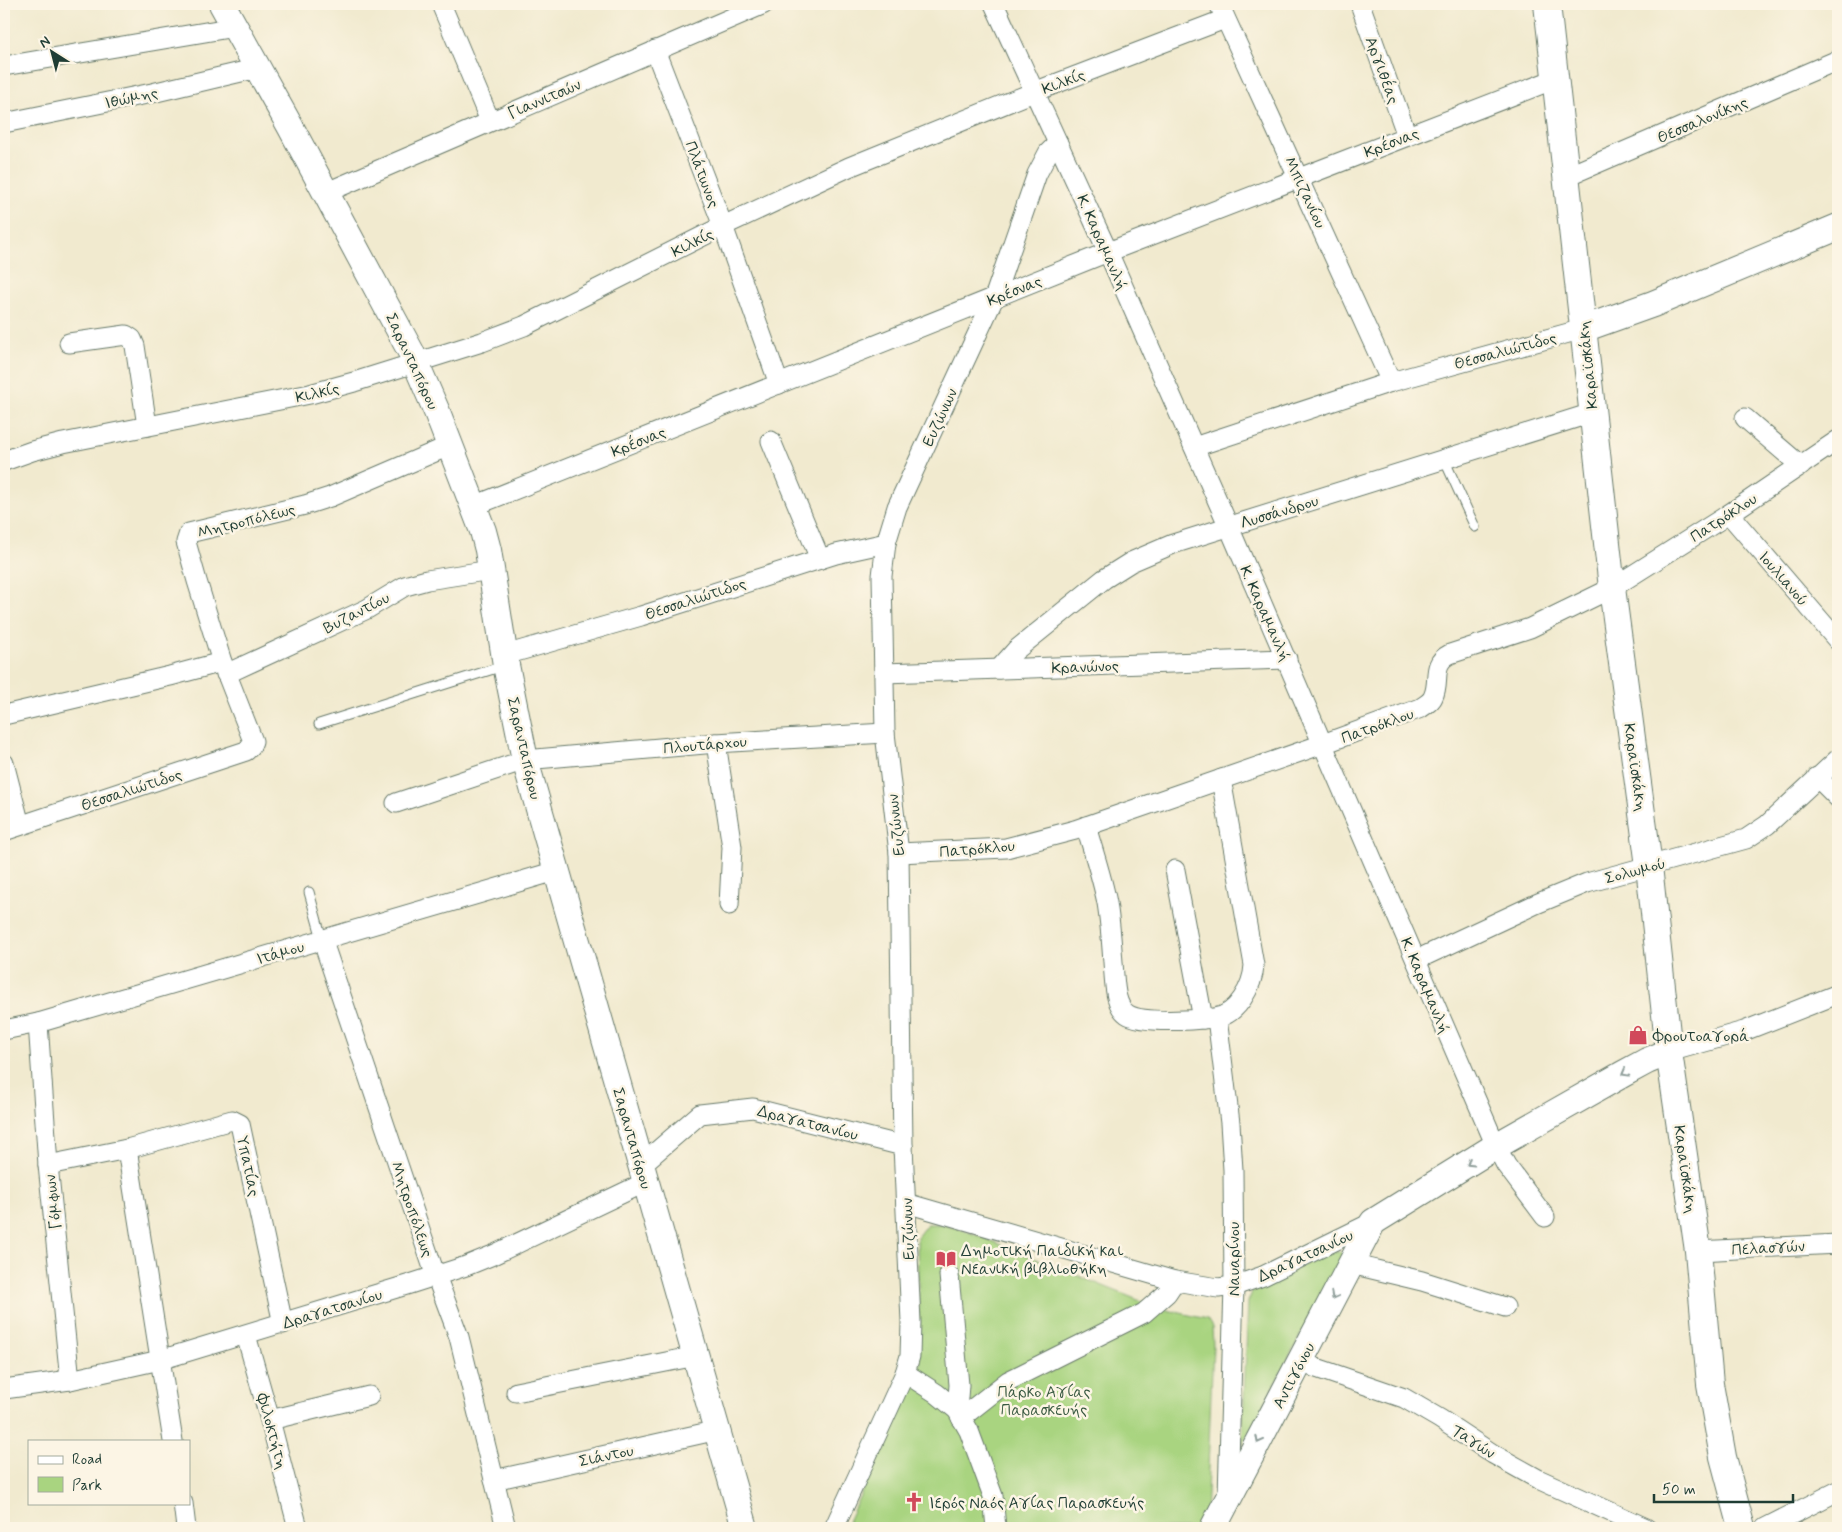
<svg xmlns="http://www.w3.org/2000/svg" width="1842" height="1532" viewBox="0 0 1842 1532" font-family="Mynerve,sans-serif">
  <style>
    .green { fill: #a9d480; stroke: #64885a }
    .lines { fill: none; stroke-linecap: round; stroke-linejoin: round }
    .lane-casing { stroke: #687a6a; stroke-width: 11 }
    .street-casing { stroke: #687a6a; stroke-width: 21 }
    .secondary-casing { stroke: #687a6a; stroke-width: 28 }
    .lane { stroke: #fff; stroke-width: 9 }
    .street { stroke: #fff; stroke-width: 19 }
    .secondary { stroke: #fff; stroke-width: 26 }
    .oneway { stroke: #8f9e9a }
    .labels { text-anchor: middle; stroke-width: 5; stroke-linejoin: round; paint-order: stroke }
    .street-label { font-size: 16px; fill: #1f3d34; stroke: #fcf5e5 }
    .poi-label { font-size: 16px; fill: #1f3d34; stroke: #fcf5e5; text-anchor: start }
    .park-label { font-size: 16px; fill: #3b5b43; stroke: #fcf5e5 }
  </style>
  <rect width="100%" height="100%" fill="#fcf5e5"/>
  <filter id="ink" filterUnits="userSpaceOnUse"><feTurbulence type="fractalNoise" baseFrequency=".02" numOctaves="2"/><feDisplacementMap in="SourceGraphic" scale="10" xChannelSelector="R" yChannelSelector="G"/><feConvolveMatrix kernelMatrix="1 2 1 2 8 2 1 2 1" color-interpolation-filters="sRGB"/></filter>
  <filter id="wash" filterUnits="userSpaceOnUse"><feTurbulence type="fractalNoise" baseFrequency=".0096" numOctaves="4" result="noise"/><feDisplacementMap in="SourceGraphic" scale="20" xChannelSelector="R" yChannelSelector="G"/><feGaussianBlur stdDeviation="1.12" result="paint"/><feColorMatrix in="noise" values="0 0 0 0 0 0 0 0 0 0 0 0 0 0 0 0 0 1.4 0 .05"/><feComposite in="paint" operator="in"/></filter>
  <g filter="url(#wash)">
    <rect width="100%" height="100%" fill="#f1eacf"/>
    <!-- green -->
    <g class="green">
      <polygon points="927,1224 944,1224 964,1230 1158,1308 1207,1319 1212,1327 1213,1345 1206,1519 1203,1528 845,1528 920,1365 917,1237"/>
      <polygon points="1332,1249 1344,1253 1242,1446 1248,1302 1252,1292"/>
    </g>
  </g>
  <g filter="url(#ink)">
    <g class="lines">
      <defs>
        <g id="lane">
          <polyline points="1444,459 1475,527"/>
          <polyline points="319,724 503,666"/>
          <polyline points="309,892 322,939"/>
        </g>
        <g id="street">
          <polyline points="441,4 490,121"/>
          <polyline points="994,4 1108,252 1229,527 1496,1146 1506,1165 1545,1217"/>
          <polyline points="1219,4 1391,382"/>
          <polyline points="1360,4 1407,136"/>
          <polyline points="655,50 723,226 779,384"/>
          <polyline points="4,66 235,27"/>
          <polyline points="4,123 152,93 258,68"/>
          <polyline points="1565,177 1838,60"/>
          <polyline points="325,193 764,4"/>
          <polyline points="69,343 126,335 132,339 135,346 147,426"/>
          <polyline points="1745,418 1801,466"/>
          <polyline points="771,441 820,559"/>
          <polyline points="1194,447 1391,382 1583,329"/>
          <polyline points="4,461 32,451 63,443 310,394 354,382 482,342 524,326 723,226 849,167 1034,92 1225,19"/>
          <polyline points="474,506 1108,252 1555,79"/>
          <polyline points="1729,514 1838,641"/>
          <polyline points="505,655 641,616 836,554 886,543"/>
          <polyline points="999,669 1016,650 1104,579 1131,562 1173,544 1592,413"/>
          <polyline points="884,673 1287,659"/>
          <polyline points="226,674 367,609 405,586 427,580 491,570"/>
          <polyline points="4,715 170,676 222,662"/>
          <polyline points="716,743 732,847 729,905"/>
          <polyline points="4,763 20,825"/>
          <polyline points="1817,777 1838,798"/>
          <polyline points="396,803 525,760 716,743 885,733"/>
          <path d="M1086,826C1093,851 1102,877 1107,903C1111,927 1112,951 1114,975C1115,988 1116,1006 1127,1014C1142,1024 1195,1020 1214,1018C1237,1016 1253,986 1254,965L1221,779"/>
          <polyline points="4,831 246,751 251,746 253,741 222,662 197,581 186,542 189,533 305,505 330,497 451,445"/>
          <path d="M899,853L1006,848L1075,830L1323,744L1421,708C1425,705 1431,702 1433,697C1441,681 1430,664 1450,654L1530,628L1612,588L1729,514L1838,440"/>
          <polyline points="1175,870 1203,1019"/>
          <polyline points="322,939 432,1265 459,1337 506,1528"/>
          <polyline points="1416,960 1536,904 1587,883 1746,839 1767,825 1838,759"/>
          <polyline points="1217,1018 1230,1123 1233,1170 1234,1286 1228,1496"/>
          <polyline points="38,1023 48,1165 70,1380"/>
          <polyline points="4,1030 38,1023 556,871"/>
          <polyline points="1669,1052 1744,1031 1838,994"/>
          <polyline points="127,1149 173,1441"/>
          <polyline points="48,1165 127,1149 232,1120 240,1124 283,1324"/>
          <polyline points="641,1165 700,1114 753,1108 903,1146"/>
          <polyline points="906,1203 1175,1281 1218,1288 1234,1286 1263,1276 1373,1222"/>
          <polyline points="1698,1251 1838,1244"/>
          <polyline points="1351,1264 1422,1281 1505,1307"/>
          <polyline points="949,1275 959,1385 957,1410"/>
          <polyline points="246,1335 270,1420 298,1528"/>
          <polyline points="1299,1362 1404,1398 1440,1419 1493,1454 1538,1479 1646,1528"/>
          <polyline points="905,1373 936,1393 957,1410 969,1431 993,1496 996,1528"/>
          <polyline points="4,1389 70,1380 160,1360 410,1284 466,1266 493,1255 646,1182"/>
          <polyline points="516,1392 696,1356"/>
          <polyline points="961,1418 1008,1381 1144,1313 1167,1293 1175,1281"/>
          <polyline points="270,1420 369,1396"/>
          <polyline points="494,1480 718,1430"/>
          <polyline points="183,1503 186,1528"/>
          <polyline points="834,1528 905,1373 910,1356 911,1322 903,1146 899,853 885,733 882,576 886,543 897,507 994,298 1037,174 1048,153 1058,143"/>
          <polyline points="1765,1528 1838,1491"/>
        </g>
        <g id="secondary">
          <polyline points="222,4 290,126 411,352 437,412 483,531 488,550 506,665 525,760 745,1528"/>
          <polyline points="1547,4 1612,588 1649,866 1669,1052 1698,1251 1710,1384 1723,1457 1742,1528"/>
          <polyline points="1583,329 1653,304 1838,227"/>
          <polyline points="1213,1528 1373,1222 1496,1146 1623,1074 1647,1061 1669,1052"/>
        </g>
      </defs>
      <!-- lane casing -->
      <use href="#lane" class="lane-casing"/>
      <!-- street casing -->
      <use href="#street" class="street-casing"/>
      <!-- secondary casing -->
      <use href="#secondary" class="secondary-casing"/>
      <!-- lane -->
      <use href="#lane" class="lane"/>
      <!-- street -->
      <use href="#street" class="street"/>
      <!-- secondary -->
      <use href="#secondary" class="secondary"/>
    </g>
    <!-- one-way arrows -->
    <defs><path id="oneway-chevron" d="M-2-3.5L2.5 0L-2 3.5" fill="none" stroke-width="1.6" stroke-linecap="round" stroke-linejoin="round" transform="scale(1.25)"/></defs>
    <g class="oneway">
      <use href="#oneway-chevron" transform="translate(1625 1073) rotate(151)"/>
      <use href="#oneway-chevron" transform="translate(1470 1163) rotate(148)"/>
      <use href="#oneway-chevron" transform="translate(1334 1296) rotate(118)"/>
      <use href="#oneway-chevron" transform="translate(1259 1440) rotate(118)"/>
    </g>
  </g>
  <!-- icons -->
  <defs>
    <symbol id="shop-bare" viewBox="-9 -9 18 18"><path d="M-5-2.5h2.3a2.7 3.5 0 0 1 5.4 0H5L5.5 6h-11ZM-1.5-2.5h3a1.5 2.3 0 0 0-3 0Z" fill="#d1495b" stroke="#fcf5e5" stroke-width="2.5" paint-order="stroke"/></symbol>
    <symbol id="library-bare" viewBox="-9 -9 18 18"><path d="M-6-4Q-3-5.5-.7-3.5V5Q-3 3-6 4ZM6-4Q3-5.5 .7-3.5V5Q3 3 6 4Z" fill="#d1495b" stroke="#fcf5e5" stroke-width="2.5" paint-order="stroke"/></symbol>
    <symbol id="church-bare" viewBox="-9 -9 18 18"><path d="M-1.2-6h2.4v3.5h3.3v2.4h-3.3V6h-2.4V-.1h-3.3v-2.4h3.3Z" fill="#d1495b" stroke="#fcf5e5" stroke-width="2.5" paint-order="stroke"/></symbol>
  </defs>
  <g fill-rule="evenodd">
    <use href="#shop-bare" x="1624" y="1021" width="28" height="28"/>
    <use href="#library-bare" x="932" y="1245" width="28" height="28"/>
    <use href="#church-bare" x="900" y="1488" width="28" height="28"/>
  </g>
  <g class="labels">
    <!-- street labels -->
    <g class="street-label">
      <text transform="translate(1383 70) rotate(70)" y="6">Αργιθέας</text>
      <text transform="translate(1063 81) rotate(-21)" y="6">Κιλκίς</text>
      <text transform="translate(131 97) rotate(-12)" y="6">Ιθώμης</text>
      <text transform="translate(544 98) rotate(-23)" y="6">Γιαννιτσών</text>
      <text transform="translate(1702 119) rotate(-23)" y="6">Θεσσαλονίκης</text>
      <text transform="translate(1391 142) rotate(-21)" y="6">Κρέσνας</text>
      <text transform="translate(703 174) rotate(69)" y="6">Πλάτωνος</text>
      <text transform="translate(1306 192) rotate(65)" y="6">Μπιζανίου</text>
      <text transform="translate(692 242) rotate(-27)" y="6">Κιλκίς</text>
      <text transform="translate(1103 242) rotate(66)" y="6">Κ. Καραμανλή</text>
      <text transform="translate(1014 290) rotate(-22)" y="6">Κρέσνας</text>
      <text transform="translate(1505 350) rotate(-15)" y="6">Θεσσαλιώτιδος</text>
      <text transform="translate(413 361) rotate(65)" y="6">Σαρανταπόρου</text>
      <text transform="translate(1587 365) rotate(-96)" y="6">Καραϊσκάκη</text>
      <text transform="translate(317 392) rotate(-13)" y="6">Κιλκίς</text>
      <text transform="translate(939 417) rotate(-65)" y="6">Ευζώνων</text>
      <text transform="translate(638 441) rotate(-22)" y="6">Κρέσνας</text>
      <text transform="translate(1279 511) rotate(-17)" y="6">Λυσσάνδρου</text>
      <text transform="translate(1723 517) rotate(-33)" y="6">Πατρόκλου</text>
      <text transform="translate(246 520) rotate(-14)" y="6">Μητροπόλεως</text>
      <text transform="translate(1784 578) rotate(49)" y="6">Ιουλιανού</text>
      <text transform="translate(695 598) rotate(-18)" y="6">Θεσσαλιώτιδος</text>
      <text transform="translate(356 612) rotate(-27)" y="6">Βυζαντίου</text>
      <text transform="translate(1266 613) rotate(66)" y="6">Κ. Καραμανλή</text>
      <text transform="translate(1085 666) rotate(-2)" y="6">Κρανώνος</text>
      <text transform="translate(1377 725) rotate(-20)" y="6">Πατρόκλου</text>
      <text transform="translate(705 744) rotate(-5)" y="6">Πλουτάρχου</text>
      <text transform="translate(525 748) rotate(77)" y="6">Σαρανταπόρου</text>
      <text transform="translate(1636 767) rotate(82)" y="6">Καραϊσκάκη</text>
      <text transform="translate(131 789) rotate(-18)" y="6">Θεσσαλιώτιδος</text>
      <text transform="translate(895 825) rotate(-96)" y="6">Ευζώνων</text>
      <text transform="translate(977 848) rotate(-5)" y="6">Πατρόκλου</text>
      <text transform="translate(1635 870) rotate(-15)" y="6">Σολωμού</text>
      <text transform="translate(280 952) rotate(-16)" y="6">Ιτάμου</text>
      <text transform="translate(1426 985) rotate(67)" y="6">Κ. Καραμανλή</text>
      <text transform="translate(808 1122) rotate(14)" y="6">Δραγατσανίου</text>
      <text transform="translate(633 1138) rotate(74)" y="6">Σαρανταπόρου</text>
      <text transform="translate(249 1166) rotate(78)" y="6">Υπατίας</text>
      <text transform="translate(1686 1169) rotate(82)" y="6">Καραϊσκάκη</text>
      <text transform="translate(52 1202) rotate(-96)" y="6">Γόμφων</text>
      <text transform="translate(413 1209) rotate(71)" y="6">Μητροπόλεως</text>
      <text transform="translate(907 1229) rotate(-92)" y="6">Ευζώνων</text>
      <text transform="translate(1768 1247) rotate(-3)" y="6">Πελασγών</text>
      <text transform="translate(1305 1255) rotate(-25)" y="6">Δραγατσανίου</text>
      <text transform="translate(1233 1259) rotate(-90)" y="6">Ναυαρίνου</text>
      <text transform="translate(332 1308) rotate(-17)" y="6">Δραγατσανίου</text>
      <text transform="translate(1293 1375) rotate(-62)" y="6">Αντιγόνου</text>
      <text transform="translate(273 1431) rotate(75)" y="6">Φιλοκτήτη</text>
      <text transform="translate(1474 1441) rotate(33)" y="6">Ταγών</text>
      <text transform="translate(606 1455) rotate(-12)" y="6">Σιάντου</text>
    </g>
    <!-- poi labels -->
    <g class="poi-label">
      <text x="1653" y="1041">Φρουτοαγορά</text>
      <text x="961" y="1256">Δημοτική Παιδική και<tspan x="961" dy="18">Νεανική βιβλιοθήκη</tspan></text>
      <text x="929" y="1508">Ιερός Ναός Αγίας Παρασκευής</text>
    </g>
    <!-- park labels -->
    <g class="park-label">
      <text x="1044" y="1397">Πάρκο Αγίας<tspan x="1044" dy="18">Παρασκευής</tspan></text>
    </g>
  </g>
  <!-- margin -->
  <rect width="1842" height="1532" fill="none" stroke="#fcf5e5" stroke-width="20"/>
  <!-- legend -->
  <rect x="28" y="1440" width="162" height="65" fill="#fcf5e5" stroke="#a4ab9e"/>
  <rect x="38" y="1456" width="25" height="8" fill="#ffffff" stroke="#a4ab9e"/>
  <text x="72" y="1464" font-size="15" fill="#1f3d34">Road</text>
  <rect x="38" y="1477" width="25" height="15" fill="#a9d480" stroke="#a4ab9e"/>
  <text x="72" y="1490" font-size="15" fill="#1f3d34">Park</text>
  <!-- north arrow -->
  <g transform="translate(52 52) rotate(324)" stroke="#fcf5e5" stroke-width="4" paint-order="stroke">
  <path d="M0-4L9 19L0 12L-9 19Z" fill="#1f3d34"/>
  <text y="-8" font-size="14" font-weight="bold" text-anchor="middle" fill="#1f3d34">N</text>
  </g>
  <!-- scale -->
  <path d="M1654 1494v8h139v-8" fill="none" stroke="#1f3d34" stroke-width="2.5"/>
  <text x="1662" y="1494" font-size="15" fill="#1f3d34" stroke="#fcf5e5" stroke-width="4" paint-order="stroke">50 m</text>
</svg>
